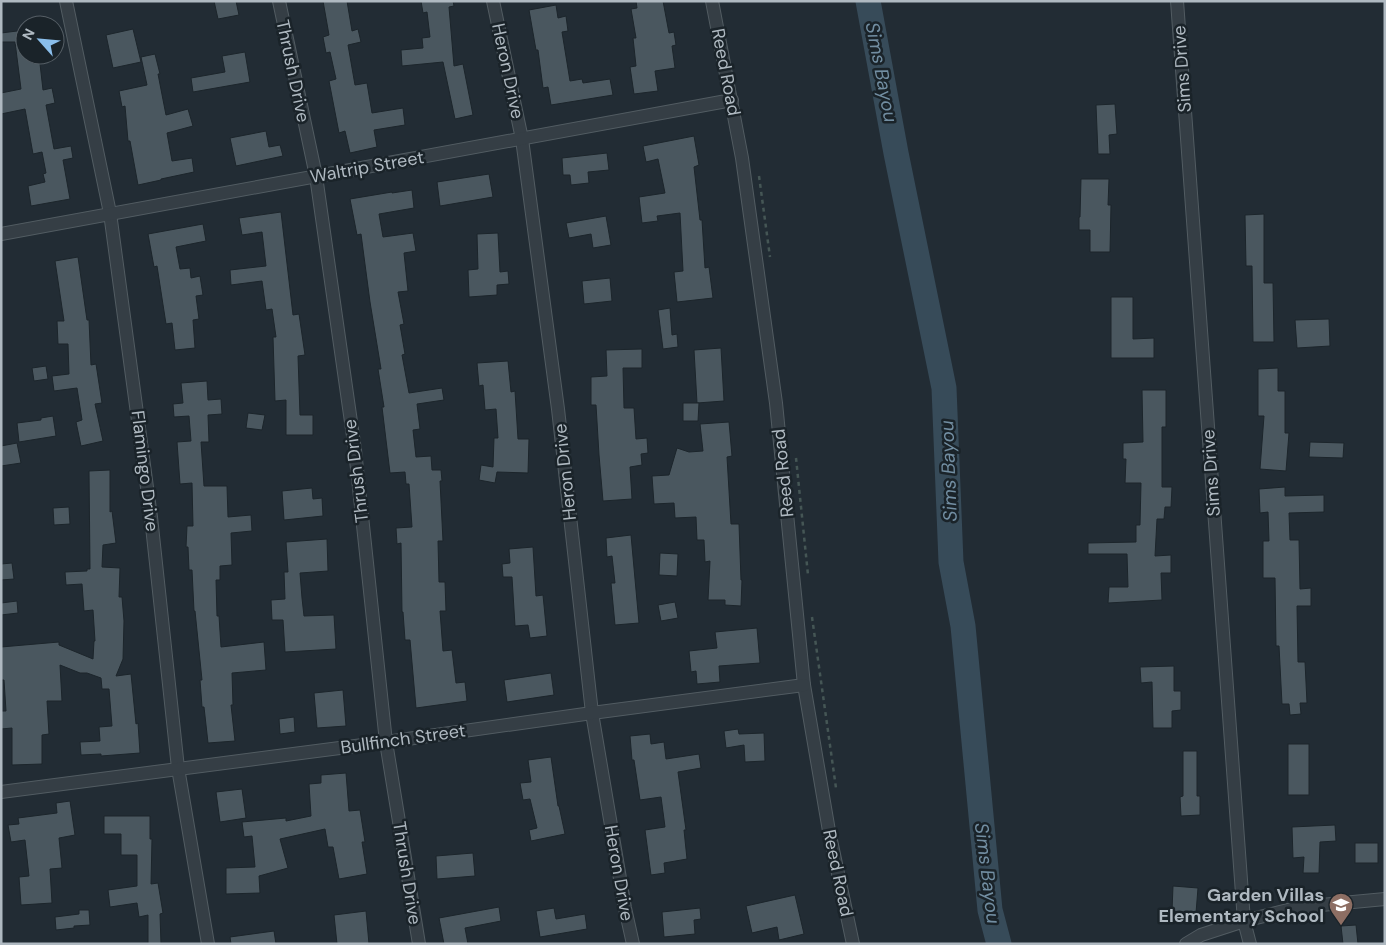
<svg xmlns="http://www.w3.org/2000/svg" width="1386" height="945" viewBox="0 0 1386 945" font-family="'DM Sans',sans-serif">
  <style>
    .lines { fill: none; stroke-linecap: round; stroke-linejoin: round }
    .river { stroke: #374b59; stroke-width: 25 }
    .building { fill: #4a575f; stroke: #1c252b }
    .minor-casing { stroke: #525c62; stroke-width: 14 }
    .path { stroke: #455655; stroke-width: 2.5; stroke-dasharray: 4 4; stroke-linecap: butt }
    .minor { stroke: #353e45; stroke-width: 12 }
    .labels { text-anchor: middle; stroke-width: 5; stroke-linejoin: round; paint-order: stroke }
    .street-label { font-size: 18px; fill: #afb9c1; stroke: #1a2329 }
    .poi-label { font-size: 18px; font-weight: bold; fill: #afb9c1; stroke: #1a2329; text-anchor: end }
    .water-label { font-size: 19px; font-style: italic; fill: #728ea2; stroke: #1a2329 }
  </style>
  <rect width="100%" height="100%" fill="#222c34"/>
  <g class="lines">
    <!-- river -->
    <polyline class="river" points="868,1 896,153 944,388 951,562 963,626 990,910 999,944"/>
  </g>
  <!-- building -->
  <g class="building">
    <polygon points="214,1 236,1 239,15 218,19"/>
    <polygon points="323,1 347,1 352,31 358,29 361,42 348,45 355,85 367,83 372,113 403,108 405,125 374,130 377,147 350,153 345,131 339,133 329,81 336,79 330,52 326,53 323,37 329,35"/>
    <polygon points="421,1 453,1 454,6 449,7 454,66 463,64 473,115 455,119 443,62 402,66 401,50 423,48 422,38 430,37 427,12 423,13"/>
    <polygon points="636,1 663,1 669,33 674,32 676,45 672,46 675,68 655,71 658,91 634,94 630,67 636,66 633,38 636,38 631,9 637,8"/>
    <polygon points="556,5 558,18 566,16 568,31 562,32 570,81 582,79 583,83 610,79 613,95 551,105 548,87 543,88 538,50 536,50 529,10"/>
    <polygon points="133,29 141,62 113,68 106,35"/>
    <polygon points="25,30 25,55 39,55 43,90 52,88 55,103 46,105 54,149 71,146 73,158 63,160 70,199 31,206 28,186 45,182 43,174 46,173 42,152 33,154 25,109 1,114 1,93 21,89 15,42 1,42 1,33"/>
    <polygon points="245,52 250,82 193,92 191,78 225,72 222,56"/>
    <polygon points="155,54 160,74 158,74 166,115 188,109 193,126 167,133 172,161 192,158 194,172 161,179 161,180 138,185 130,141 128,141 125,106 122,107 119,91 147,85 141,57"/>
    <polygon points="1115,104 1117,134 1109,135 1110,154 1098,154 1096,105"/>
    <polygon points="266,131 269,147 280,145 283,156 236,166 230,138"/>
    <polygon points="694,136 699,165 694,167 700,220 702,220 705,268 709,267 713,298 677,302 674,272 683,271 680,213 657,216 658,221 642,223 639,197 665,193 658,159 646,162 643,146"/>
    <polygon points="607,153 609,170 588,172 589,183 571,185 570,175 563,175 562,158"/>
    <polygon points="489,174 493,197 440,206 437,182"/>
    <polygon points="1081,179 1109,179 1108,205 1111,205 1110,252 1090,252 1090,230 1079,230 1079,217 1080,217"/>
    <polygon points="412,190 414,208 379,214 383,237 413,233 416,251 404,253 408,291 398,292 404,324 400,325 405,354 402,355 409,393 442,388 444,400 417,404 420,429 413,430 416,457 431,456 432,470 441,470 442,481 440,481 443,541 438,541 439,582 445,582 446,611 440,611 443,651 452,650 456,683 465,682 467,701 416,708 410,640 405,640 403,612 402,612 401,543 397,544 396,528 412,527 409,484 406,484 405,472 390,473 382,407 384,407 378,369 381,369 370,302 361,234 357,235 350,199 392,192 392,193"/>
    <polygon points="281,212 293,315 299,314 305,355 298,356 300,415 313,415 313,435 286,435 286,400 275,401 273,337 276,337 272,309 266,310 262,281 231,285 230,270 266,266 262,232 242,235 239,218"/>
    <polygon points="1264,214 1264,283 1273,283 1274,342 1253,342 1252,266 1246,266 1245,215"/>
    <polygon points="606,216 611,245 593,248 591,234 569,238 566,223"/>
    <polygon points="203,224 206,241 176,247 180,269 190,268 191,278 200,276 203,295 196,296 199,319 193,320 195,348 175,350 172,323 166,324 157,266 154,267 148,234"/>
    <polygon points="498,233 500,272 508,271 509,284 497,285 497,295 469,297 468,270 478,269 477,234"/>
    <polygon points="78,257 87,320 89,320 91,365 96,364 102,403 95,404 103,441 81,446 76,422 82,420 77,388 54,391 52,376 69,374 68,344 58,344 57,321 64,321 55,261"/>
    <polygon points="610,278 612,301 584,304 582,281"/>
    <polygon points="1111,297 1133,297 1133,339 1154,338 1154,358 1111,358"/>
    <polygon points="670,308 672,335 677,334 678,347 663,349 658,310"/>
    <polygon points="1329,319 1330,346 1297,348 1295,320"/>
    <polygon points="721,348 724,401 697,403 694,350"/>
    <polygon points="642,349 642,368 623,368 624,408 634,408 636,439 647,438 648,453 641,454 642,465 630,467 632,499 603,501 599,455 596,405 591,405 591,377 607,376 606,350"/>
    <polygon points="508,361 511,392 515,391 518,439 529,439 528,473 497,472 495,483 479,480 481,465 493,467 494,438 498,438 496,409 485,410 483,385 479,386 477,363"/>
    <polygon points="46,366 48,379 34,381 32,368"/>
    <polygon points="1278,368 1278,391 1285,391 1285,433 1289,433 1286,471 1260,469 1264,416 1258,416 1258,369"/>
    <polygon points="207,381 208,400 221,399 222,414 208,415 209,442 201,442 204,486 227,486 228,517 251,515 252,531 231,533 232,565 220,566 220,580 216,580 217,616 219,616 221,647 264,642 266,670 232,673 233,705 231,705 235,741 208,743 204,707 202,707 200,680 202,680 195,611 194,611 192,570 189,570 188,547 186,547 187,526 193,526 192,483 180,484 177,442 191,441 189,416 174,417 173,404 183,403 181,383"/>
    <polygon points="1142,390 1166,390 1166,427 1162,427 1162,487 1172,487 1171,507 1165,507 1164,519 1157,519 1155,556 1171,555 1171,573 1161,573 1162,600 1108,603 1109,587 1128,587 1127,554 1088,554 1088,543 1136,542 1136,525 1140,525 1141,483 1125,483 1126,459 1123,459 1123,443 1143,442"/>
    <polygon points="683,403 699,403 698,421 683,421"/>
    <polygon points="248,413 265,415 262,430 246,428"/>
    <polygon points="53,416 56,436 19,442 17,423 41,420 41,418"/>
    <polygon points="729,422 732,456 727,457 731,524 739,524 741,580 742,580 741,606 725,605 725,600 708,600 710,561 705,562 704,540 697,540 696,517 675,518 674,503 654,504 652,476 669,475 677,448 689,452 703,451 700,424"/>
    <polygon points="1310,442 1344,443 1343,458 1309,457"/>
    <polygon points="17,443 21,463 1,466 1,446"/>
    <polygon points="110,470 110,512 112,511 116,543 103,545 102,567 120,568 119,597 122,597 124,621 123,659 116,676 131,674 136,724 138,723 140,753 101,756 101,754 81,755 80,742 100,741 99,727 112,726 109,689 102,689 101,678 87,673 80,673 60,665 62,701 47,701 49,734 42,735 42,764 12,765 12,728 1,729 1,711 6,711 4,680 1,680 1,647 59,642 59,645 93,659 94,641 95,641 93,610 84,611 82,584 66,585 65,572 87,571 87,569 90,569 89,471"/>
    <polygon points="1285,487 1285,496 1324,495 1324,512 1289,513 1290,540 1299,540 1300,589 1311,588 1311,606 1297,606 1298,662 1305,662 1307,703 1300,703 1301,714 1290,715 1289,704 1282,704 1279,646 1276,646 1275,578 1263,578 1263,541 1269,541 1268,512 1260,513 1259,489"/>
    <polygon points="312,488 313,499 322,498 323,516 284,520 282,491"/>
    <polygon points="69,507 70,524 54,525 53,508"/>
    <polygon points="631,535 639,623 615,625 611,583 615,583 612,556 607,557 606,538"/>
    <polygon points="327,539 328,571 300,573 302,598 304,616 334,615 336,649 285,652 283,620 272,620 271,600 285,599 284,572 288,572 286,542"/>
    <polygon points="533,547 536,596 543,595 547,636 530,638 528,625 515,626 512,577 503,577 502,564 510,563 509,549"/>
    <polygon points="660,553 678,554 677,576 659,575"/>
    <polygon points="12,563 14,579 1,580 1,564"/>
    <polygon points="17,601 18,613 1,615 1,603"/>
    <polygon points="675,602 678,618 661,621 658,605"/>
    <polygon points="757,628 760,663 719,666 720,682 697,684 696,671 691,672 689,651 717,648 715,632"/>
    <polygon points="1174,666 1174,691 1181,691 1181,710 1172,711 1172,728 1153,728 1152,682 1141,683 1140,667"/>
    <polygon points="551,673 554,695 507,702 504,680"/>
    <polygon points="343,690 346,726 317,728 314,693"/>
    <polygon points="294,717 295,732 280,734 279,719"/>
    <polygon points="738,729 739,734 764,733 765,761 745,762 744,745 726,748 724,731"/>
    <polygon points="650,734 651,744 664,742 666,759 699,754 701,768 678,772 686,830 684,830 687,859 664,863 665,873 651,875 645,830 665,827 661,797 640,800 634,760 632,760 630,736"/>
    <rect x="1288" y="744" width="21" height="51"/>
    <polygon points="1183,751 1197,751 1197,796 1200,796 1200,815 1181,816 1180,797 1183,796"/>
    <polygon points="551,757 558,806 559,806 565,834 531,841 529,830 537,828 530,799 523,800 520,783 531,782 528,760"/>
    <polygon points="346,773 349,811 360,810 365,842 362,842 367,874 339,879 333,847 328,847 325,829 280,839 288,868 259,876 260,893 226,894 226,868 255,867 252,836 244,837 242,822 286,818 286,821 311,816 309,784 321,783 321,775"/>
    <polygon points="242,789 246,818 220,822 216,792"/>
    <polygon points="70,801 75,835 59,838 62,868 50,869 52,903 21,905 19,877 29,876 25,840 11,842 8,825 19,824 18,818 57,813 56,803"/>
    <polygon points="104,816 150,816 150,839 152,839 151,884 158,883 163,913 160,914 161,944 148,944 148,915 139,917 137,903 110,907 108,890 137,886 137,855 121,855 121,834 104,834"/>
    <polygon points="1335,825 1336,841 1320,842 1319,873 1303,873 1304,857 1293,858 1292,827"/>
    <rect x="1355" y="843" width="23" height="20"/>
    <polygon points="473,853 475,876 437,879 436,856"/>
    <polygon points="1173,886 1198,888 1196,913 1172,911"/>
    <polygon points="795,895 804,934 779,940 777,927 752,933 746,906"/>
    <polygon points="499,907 501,921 465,928 468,944 444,944 439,918"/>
    <polygon points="554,908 556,919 585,914 587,929 540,937 536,911"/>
    <polygon points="700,908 701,919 694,920 695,934 664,937 662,912"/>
    <polygon points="79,910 89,910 90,925 74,926 74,928 56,930 55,917 79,914"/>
    <polygon points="366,911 369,944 337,944 334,915"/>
    <polygon points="1356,925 1358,944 1343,944 1341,926"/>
    <polygon points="274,931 276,944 231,944 230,937"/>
  </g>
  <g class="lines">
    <defs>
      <g id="minor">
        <polyline points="66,1 110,213 151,517 178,768 208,944"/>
        <polyline points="279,1 316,176 355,450 386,742 419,944"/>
        <polyline points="493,1 522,139 558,409 592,713 625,908 633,944"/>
        <polyline points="712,1 742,158 776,403 804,685 829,831 853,944"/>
        <polyline points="1177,1 1244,921 1250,944"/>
        <path d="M1,234C245,189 489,146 732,100"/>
        <polyline points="1,792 386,742 592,713 804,685"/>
        <polyline points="1186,944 1201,935 1244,921 1300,907 1385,899"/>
      </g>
    </defs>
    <!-- minor casing -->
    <use href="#minor" class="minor-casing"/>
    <!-- path -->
    <g class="path">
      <polyline points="759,176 770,257"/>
      <polyline points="796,458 808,575"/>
      <polyline points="812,617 836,788"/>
    </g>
    <!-- minor -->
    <use href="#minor" class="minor"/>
  </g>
  <!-- icons -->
  <defs>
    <symbol id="school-pin" viewBox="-11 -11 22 30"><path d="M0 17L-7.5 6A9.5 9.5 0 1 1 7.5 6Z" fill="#8d6e63" stroke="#1a2329"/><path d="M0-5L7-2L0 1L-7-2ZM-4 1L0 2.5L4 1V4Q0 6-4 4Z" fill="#fff"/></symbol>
  </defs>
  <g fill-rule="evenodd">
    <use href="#school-pin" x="1327" y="891" width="28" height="38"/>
  </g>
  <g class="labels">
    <!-- street labels -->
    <g class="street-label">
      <text transform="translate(1182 69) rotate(-94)" y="6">Sims Drive</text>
      <text transform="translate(293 71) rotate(78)" y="6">Thrush Drive</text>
      <text transform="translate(508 71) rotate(78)" y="6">Heron Drive</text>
      <text transform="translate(726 72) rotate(79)" y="6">Reed Road</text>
      <text transform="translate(367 167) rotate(-10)" y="6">Waltrip Street</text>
      <text transform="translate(145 471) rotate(83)" y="6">Flamingo Drive</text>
      <text transform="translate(356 471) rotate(-97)" y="6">Thrush Drive</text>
      <text transform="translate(565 472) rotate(-96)" y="6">Heron Drive</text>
      <text transform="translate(783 473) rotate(-96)" y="6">Reed Road</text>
      <text transform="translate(1211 473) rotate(-94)" y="6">Sims Drive</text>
      <text transform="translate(403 739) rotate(-8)" y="6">Bullfinch Street</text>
      <text transform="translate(407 873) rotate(81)" y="6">Thrush Drive</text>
      <text transform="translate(619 873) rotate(80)" y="6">Heron Drive</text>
      <text transform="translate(838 873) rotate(78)" y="6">Reed Road</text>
    </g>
    <!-- poi labels -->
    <g class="poi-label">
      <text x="1324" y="901">Garden Villas<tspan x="1324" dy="21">Elementary School</tspan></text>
    </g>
    <!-- water labels -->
    <g class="water-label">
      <text transform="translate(882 72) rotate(79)" y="7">Sims Bayou</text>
      <text transform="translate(948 471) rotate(-92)" y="7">Sims Bayou</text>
      <text transform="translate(988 873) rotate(83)" y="7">Sims Bayou</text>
    </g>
  </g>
  <!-- border -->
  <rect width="1386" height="945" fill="none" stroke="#afb9c1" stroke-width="5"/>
  <!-- north arrow -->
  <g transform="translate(40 40) rotate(297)"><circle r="24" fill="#1a2329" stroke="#565f66"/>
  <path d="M0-4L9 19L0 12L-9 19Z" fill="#8abeeb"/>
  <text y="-8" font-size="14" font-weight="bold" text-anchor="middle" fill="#afb9c1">N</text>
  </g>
</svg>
